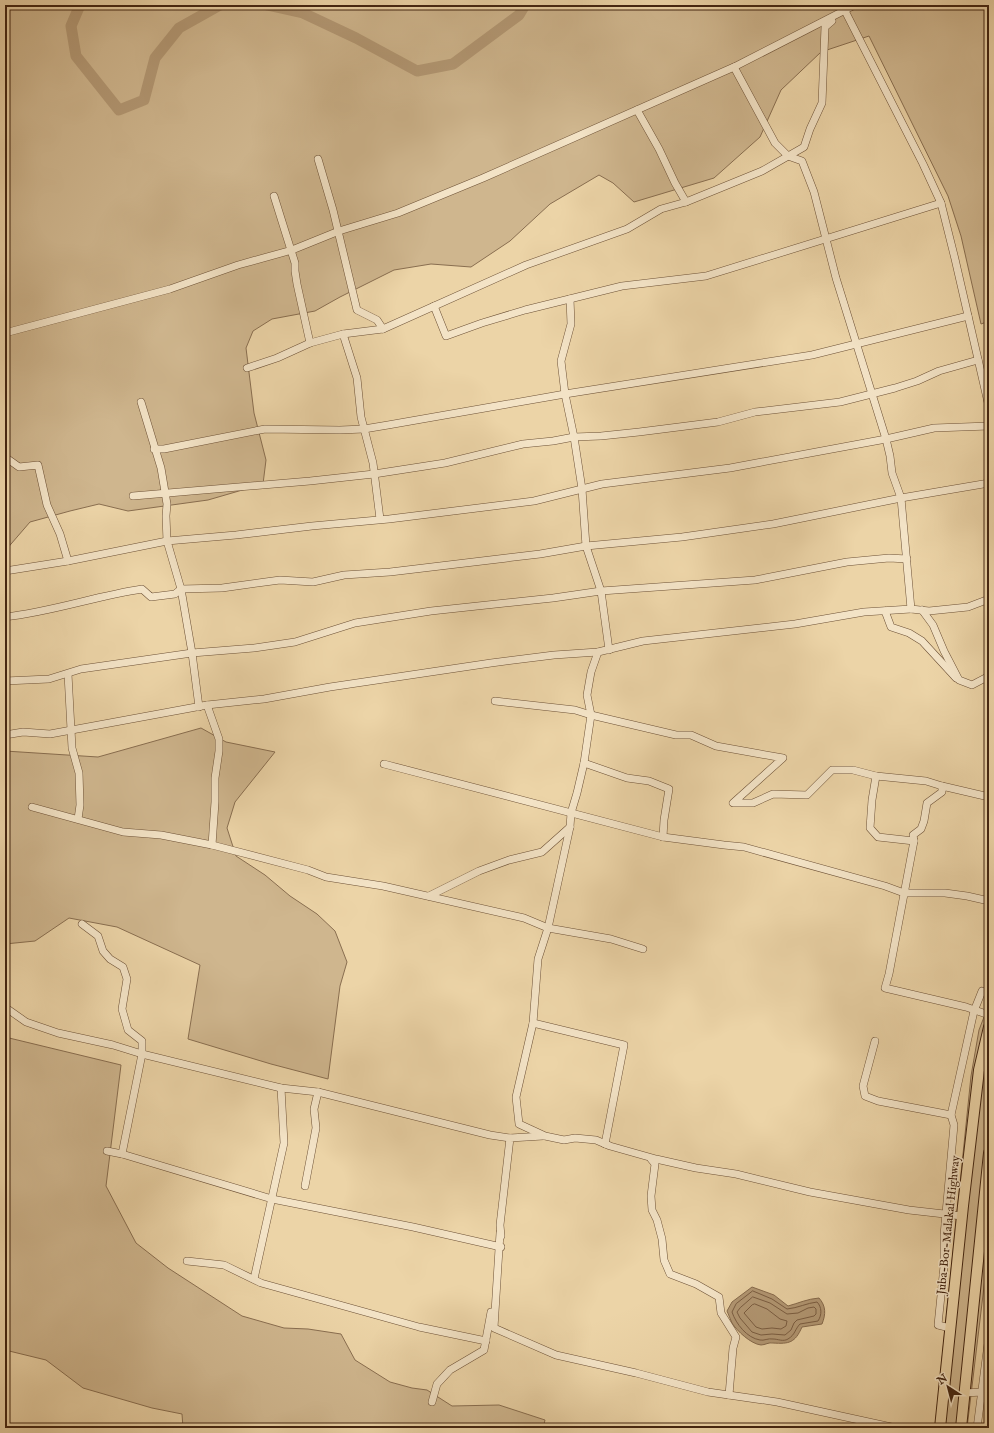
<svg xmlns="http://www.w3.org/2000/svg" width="994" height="1433" viewBox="0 0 994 1433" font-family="'IM FELL English',serif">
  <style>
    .green { fill: #cfb68e; stroke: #896e50 }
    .water { fill: #b39874; stroke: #866a4c }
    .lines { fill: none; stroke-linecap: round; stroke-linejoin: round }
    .shore { stroke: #7b5e42; stroke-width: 1 }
    .river { stroke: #b39874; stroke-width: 11 }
    .minor-casing { stroke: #6d5136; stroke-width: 8 }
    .highway-casing { stroke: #432511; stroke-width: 12 }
    .minor { stroke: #f3e3c6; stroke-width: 7 }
    .highway { stroke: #ecd4a7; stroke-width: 10 }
    .labels { text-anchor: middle; stroke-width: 3; stroke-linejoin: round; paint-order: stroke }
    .street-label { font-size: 12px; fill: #432511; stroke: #f3e3c6 }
  </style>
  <rect width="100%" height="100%" fill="#ecd4a7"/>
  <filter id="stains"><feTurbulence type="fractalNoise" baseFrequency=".005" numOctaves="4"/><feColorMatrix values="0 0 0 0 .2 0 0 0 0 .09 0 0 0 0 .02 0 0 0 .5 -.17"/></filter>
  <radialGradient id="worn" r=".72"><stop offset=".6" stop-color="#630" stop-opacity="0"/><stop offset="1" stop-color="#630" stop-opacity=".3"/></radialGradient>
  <!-- green -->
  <g class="green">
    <polygon points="5,5 989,5 989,321 981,324 961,236 948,196 869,36 821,52 781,90 760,137 714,178 634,202 613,183 599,175 550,204 510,241 471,267 431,264 394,270 340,297 315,311 272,319 253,331 246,348 254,413 266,460 263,484 208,500 128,511 99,504 70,511 30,522 5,551"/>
    <polygon points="201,728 226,742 275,752 235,802 227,828 236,856 265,875 290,896 317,914 335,931 347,962 340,986 328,1079 271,1064 188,1039 200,965 117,927 69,918 35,941 5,944 5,751 98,757"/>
    <polygon points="989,1004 989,1245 967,1428 935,1428 971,1076 979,1030"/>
    <polygon points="5,1037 121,1065 106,1186 136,1243 168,1268 242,1316 284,1328 308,1329 341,1334 355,1360 390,1382 412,1388 427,1390 452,1406 499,1405 545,1420 543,1428 183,1428 182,1414 152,1408 83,1388 46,1360 5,1350"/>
  </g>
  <!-- water -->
  <path class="water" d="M752,1287L774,1295L788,1306C799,1303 807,1299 819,1298C826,1306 826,1314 822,1324L802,1327C795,1343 789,1344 773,1343C769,1342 765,1345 761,1345C751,1344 737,1331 732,1323C730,1319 729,1315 727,1311L732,1302Z"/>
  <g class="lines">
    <!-- shore -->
    <g class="shore">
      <path d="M753,1291L772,1299L787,1309C798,1308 807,1303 817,1302C822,1307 822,1315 818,1321L800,1324C795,1329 795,1335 788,1339C783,1342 778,1339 773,1339C768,1338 764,1341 760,1340C747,1338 736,1324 732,1312L736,1304Z"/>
      <polygon points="753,1297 770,1303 787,1314 798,1313 808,1308 814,1307 816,1309 816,1314 814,1316 797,1320 794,1323 791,1330 785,1335 772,1334 761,1335 752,1332 740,1318 737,1312 740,1308"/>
      <polygon points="755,1304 767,1309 780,1319 787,1321 786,1326 781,1329 772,1328 762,1329 756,1327 744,1313 752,1305"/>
    </g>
    <!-- river -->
    <g class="river">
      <polyline points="80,5 71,26 76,56 119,110 144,100 155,58 179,28 220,5"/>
      <polyline points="267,5 303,13 356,38 417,71 453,64 519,15 525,5"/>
    </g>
    <defs>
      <g id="minor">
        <polyline points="842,5 923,164 941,203 955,259 989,407"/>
        <polyline points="734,67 775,143 788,156 802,161 814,192 836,278 886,439 890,456 892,473 901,498 911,609 929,611 968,607 989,599"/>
        <polyline points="637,110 659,149 675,183 686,202"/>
        <polyline points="318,159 333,210 357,310 377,320 383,329"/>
        <polyline points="274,196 295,263 295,271 297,284 310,343"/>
        <polyline points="570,299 571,324 561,361 565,394 574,437 582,489 586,546 601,591 609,650"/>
        <polyline points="434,306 446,336 482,323 525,310 622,286 706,276 941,203"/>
        <polyline points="5,333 170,289 238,265 292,250 339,231 398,213 483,178 734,67 855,5"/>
        <polyline points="343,334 357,378 361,417 373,463 380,519"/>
        <polyline points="247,368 277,358 310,343 343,334 383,329 526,265 627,229 661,209 686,202 762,171 804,147 810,129 822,103 825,27 832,21"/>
        <polyline points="141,402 161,468 167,504 166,516 167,541 181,589 192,653 199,707"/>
        <polyline points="154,449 164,449 265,429 340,430 364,429 388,425 565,394 812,355 968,316"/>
        <polyline points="5,457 19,467 38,465 47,505 60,534 68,561"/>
        <polyline points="133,496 310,481 374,474 445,463 523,444 553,441 574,437 601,436 639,432 718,422 755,412 840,402 895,388 917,381 939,371 978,360"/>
        <polyline points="5,571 68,561 167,541 236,535 312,526 389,519 534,501 602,484 730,468 886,439 934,428 989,426"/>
        <polyline points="922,610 933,625 944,651 959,680 972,685 989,676"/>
        <polyline points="885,611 891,627 909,633 922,641 956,678"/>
        <path d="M5,617C51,612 96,596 142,589L151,597L175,594L181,589L222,588L280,580L313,582L344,575L390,572L540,554L586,546L682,537L773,524L901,498L989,483"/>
        <polyline points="598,652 591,672 587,695 591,715 584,763 577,793 571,813 570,827 548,928 538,959 533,1023 516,1097 519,1124 545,1136 564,1140 575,1138 596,1140 610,1146 656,1159 696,1168 736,1174 810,1192 909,1210 962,1216"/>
        <polyline points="68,674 72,748 79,773 80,805 78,819"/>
        <polyline points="5,681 49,679 81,669 192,653 254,648 295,642 355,623 431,611 553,598 601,591 755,580 847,562 889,558 907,559"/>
        <polyline points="495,701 575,710 591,715 676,735 691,735 716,746 783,758 733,803 753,803 773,794 807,795 832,770 853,770 876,776 872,800 870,828 878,837 914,841 913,835 921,829 924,821 927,803 942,792 942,786 989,797"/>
        <polyline points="207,705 219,739 219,751 215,778 215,802 212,845"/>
        <polyline points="5,735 23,732 50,734 207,705 264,699 330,687 491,663 554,655 598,652 643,641 795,624 864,612 911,609"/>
        <polyline points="584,763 627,778 649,781 669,789 664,820 663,837 724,845 744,847 885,886 904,893 945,893 967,896 989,901"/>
        <polyline points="384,764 663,837"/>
        <polyline points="876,776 926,781 942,786"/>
        <polyline points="32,807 123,832 161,835 212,845 308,870 326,877 383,886 524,918 548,928 611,939 643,949"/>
        <polyline points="914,841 889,974 885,988 966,1007 989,1015"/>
        <polyline points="429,896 479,871 509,860 542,852 570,827"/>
        <polyline points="82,924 98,936 103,951 110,959 123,967 127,979 122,1009 128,1030 142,1041 142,1054 122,1154 272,1199 413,1227 501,1247"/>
        <polyline points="5,1009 9,1010 26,1022 58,1033 113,1045 142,1054 281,1088 318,1092 490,1135 510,1138"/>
        <polyline points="533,1023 624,1045 605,1144"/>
        <polyline points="875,1041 863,1086 865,1096 878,1101 951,1115"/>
        <polyline points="107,1151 122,1154"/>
        <polyline points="651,1159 655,1164 651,1196 652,1210 657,1220 662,1239 664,1260 670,1274 696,1284 719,1297 721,1313 736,1337 733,1348 729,1395"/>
        <polyline points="305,1186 316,1128 314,1109 318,1092"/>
        <polyline points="500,1233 494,1328 556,1355 636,1373 708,1392 777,1402 896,1428"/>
        <polyline points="501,1236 500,1225 510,1138 543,1136"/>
        <polyline points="187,1261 224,1265 261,1283 419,1327 486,1341"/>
        <polyline points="254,1279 284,1143 281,1088"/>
        <polyline points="950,1328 938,1325 944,1266 944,1235 954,1125 951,1115 974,1011 982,991"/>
        <polyline points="964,1393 983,1392 989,1387"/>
        <polyline points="432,1402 437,1384 450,1370 484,1350 491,1312"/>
        <polyline points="977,1428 989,1336"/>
      </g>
      <g id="highway">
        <polyline points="940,1428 963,1206 979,1070 989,1027"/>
        <polyline points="961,1428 989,1153"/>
      </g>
    </defs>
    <!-- minor casing -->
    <use href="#minor" class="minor-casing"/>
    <!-- highway casing -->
    <use href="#highway" class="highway-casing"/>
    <!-- minor -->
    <use href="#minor" class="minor"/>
    <!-- highway -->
    <use href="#highway" class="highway"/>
  </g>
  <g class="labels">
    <!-- street labels -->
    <g class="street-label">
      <text transform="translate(948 1225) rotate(-84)" y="4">Juba-Bor-Malakal Highway</text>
    </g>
  </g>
  <!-- margin -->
  <rect width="994" height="1433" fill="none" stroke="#ecd4a7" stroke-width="20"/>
  <rect x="6" y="6" width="982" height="1421" fill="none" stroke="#432511" stroke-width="2"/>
  <rect x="10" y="10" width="974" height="1413" fill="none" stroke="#432511"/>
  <!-- north arrow -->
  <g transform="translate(948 1387) rotate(324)" stroke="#f3e3c6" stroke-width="3" paint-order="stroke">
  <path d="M0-3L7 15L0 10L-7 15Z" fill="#432511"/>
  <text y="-6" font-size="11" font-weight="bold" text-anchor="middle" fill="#432511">N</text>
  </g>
  <rect width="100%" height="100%" filter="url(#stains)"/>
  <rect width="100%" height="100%" fill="url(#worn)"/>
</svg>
